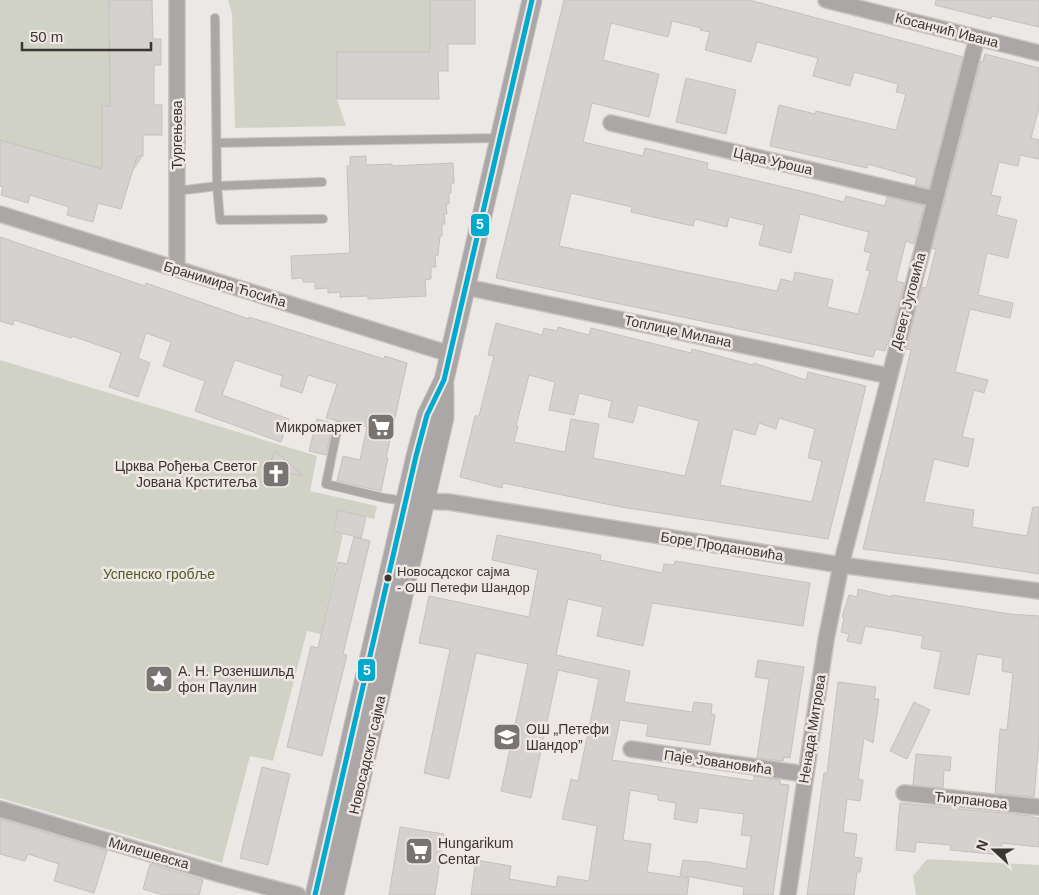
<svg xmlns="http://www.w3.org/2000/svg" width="1039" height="895" viewBox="0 0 1039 895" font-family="Arial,sans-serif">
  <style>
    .green { fill: #d0d2c6 }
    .building { fill: #d4d1ce; stroke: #c4c1be; fill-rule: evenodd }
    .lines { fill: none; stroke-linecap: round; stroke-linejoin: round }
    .service-casing { stroke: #c8c4c2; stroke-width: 10 }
    .minor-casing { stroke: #c8c4c2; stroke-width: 18 }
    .tertiary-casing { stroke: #c8c4c2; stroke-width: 21 }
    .service { stroke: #aba7a6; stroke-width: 8 }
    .minor { stroke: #aba7a6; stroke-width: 15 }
    .tertiary { stroke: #aba7a6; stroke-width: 19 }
    .bus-1-casing { stroke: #efe7e2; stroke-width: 9 }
    .bus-1 { stroke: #00a9ce; stroke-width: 5 }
    .bus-dot { fill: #3a3634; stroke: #efe7e2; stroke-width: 2 }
    .labels { text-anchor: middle; stroke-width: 5; stroke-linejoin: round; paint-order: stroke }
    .bus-label { font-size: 13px; fill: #3a3634; stroke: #efe7e2; text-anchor: start }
    .street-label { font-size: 14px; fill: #3a3634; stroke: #efe7e2 }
    .poi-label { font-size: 14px; fill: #3a3634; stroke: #efe7e2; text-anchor: start }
    .park-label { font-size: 14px; fill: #4f5c2c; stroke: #efe7e2 }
    .line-badge { stroke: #efe7e2; stroke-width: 2 }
    .badge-label { font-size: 14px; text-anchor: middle; font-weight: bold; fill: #fff }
  </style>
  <rect width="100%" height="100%" fill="#ece8e5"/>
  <!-- green -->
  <g class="green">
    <polygon points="0,0 109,0 110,106 102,106 102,155 143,156 133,171 106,163 103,170 0,140"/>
    <polygon points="228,0 430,0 430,52 337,99 346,126 235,128 232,14"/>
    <polygon points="0,360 317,456 310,491 377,506 374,519 338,510 332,531 343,534 321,634 307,631 273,761 250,756 222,863 0,798"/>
    <polygon points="927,859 1039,865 1039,895 916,895 913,876"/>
  </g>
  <!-- building -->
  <g class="building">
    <polygon points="109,0 152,0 153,39 161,39 161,65 154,65 154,105 162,105 162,135 143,135 143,156 137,156 121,209 98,203 93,222 67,215 69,207 30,195 28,203 1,195 3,187 0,186 0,140 102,169 102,106 110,106"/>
    <polygon points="430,0 475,0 475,44 448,44 448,71 438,71 439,99 337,99 337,52 430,52"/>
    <path d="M564,0H749L963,57L929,188L915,185L917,178L868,164L867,168L770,146L779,105L815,114L816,111L896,130L906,94L896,92L898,84L854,72L850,86L813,76L818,58L757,42L751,62L705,50L710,32L700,30L701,28L672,21L668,37L611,23L603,60L659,74L649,117L592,103L583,142L643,156L645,148L708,163L707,169L805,192L844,202L846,196L885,206L887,197L924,206L914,244L906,241L896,281L904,283L888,345L887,344L885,351L876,349L873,357L496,278ZM571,193L632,207L631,212L693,226L695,219L727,227L729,217L764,225L759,245L791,253L800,214L869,232L864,251L871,253L866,270L870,271L858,314L827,307L833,280L795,272L793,282L781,279L777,291L559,246Z"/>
    <polygon points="936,0 1039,0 1039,27 992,16 991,19 935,5"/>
    <polygon points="985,54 1039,68 1039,108 1031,138 1039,140 1039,159 1020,155 1018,166 999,162 991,195 1001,197 996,215 1017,220 1008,258 987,253 978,295 1013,303 1010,318 970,309 955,372 988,380 984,393 974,390 962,437 974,439 968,467 934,459 924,502 974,510 972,527 1027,536 1033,507 1039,507 1039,574 948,560 863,549 911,350 906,349 922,287 926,288 936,249 932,248 981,61 983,62"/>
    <polygon points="686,78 736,90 726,134 676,122"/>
    <polygon points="366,156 366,165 392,164 392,166 453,163 454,183 451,183 451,193 449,193 449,204 446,204 447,214 444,214 445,224 442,224 442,236 440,236 438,255 435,256 436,267 431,267 431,279 425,280 426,296 368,299 368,296 340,297 340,292 328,293 328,288 315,289 315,282 303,282 303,278 292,279 291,256 350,253 347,166 350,166 350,157"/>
    <polygon points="0,237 145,286 146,283 249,319 249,317 384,359 385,356 407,363 386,458 388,458 381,491 337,481 343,456 360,460 367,427 326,418 337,384 308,375 302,393 280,386 283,376 235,360 222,395 289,419 281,442 195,411 205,381 163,366 171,342 146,333 138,358 150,363 138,397 109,387 121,353 72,336 71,338 14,320 13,325 0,321"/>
    <path d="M496,323L542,335L544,328L557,331L558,327L589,335L591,328L691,353L692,349L753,365L754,363L806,380L808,372L866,386L828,539L621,507L503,483L502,488L460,477L475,416H479L494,356L488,355ZM529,375L555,382L549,410L574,415L579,393L612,401L608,417L633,423L638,405L699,421L685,476L593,458L599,424L571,419L565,452L514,442L518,426H516ZM779,418L815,429L808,458L822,461L812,502L720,485L733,429L755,435L759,423L776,429Z"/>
    <polygon points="317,419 333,423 326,455 309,451"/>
    <polygon points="275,451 303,476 269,468"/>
    <polygon points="338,510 366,517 361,538 333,531"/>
    <polygon points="497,535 601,555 600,560 662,573 664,564 674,565 675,561 810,583 803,626 652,603 643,646 597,636 603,607 568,599 556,655 630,671 624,702 692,712 694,702 712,704 711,714 715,715 710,745 646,736 648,724 620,720 612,760 754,781 754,776 780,780 780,784 789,785 773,895 743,895 744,887 680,875 683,860 703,862 703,861 746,869 751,836 741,835 744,814 699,808 697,823 674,819 676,803 658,800 658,795 630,790 623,840 651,844 647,872 689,878 687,895 471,895 476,860 511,866 509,879 556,887 558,876 589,881 597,826 562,819 571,779 578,781 599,679 558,670 531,798 501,791 528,664 476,653 449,779 424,773 450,649 419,643 429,596 529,617 538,570 492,560"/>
    <polygon points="354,537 370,541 343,654 347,655 322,756 287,747 311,646 318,648 338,562 347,564"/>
    <polygon points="858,589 892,597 892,595 1010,614 1039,616 1039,740 1034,797 995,793 1000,729 1007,730 1013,673 1002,671 1003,658 977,654 969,695 934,688 941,652 921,648 923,636 865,626 861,644 847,641 849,634 841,632 844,618 842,617 849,595 857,597"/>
    <polygon points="758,660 804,667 790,758 784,757 783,761 757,758 769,679 755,677"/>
    <polygon points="838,682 876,687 874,699 879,699 873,743 864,738 858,779 863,780 860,801 847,799 843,832 857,834 854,857 862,858 860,872 857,872 854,895 807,895 824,773 827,773"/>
    <polygon points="914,702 930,710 907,759 890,751"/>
    <polygon points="916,754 951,757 950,771 944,770 943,788 913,785"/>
    <polygon points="262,767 290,774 268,865 240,858"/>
    <polygon points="900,803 1032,816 1032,817 1039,818 1039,847 1002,843 1001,855 950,850 951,845 916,842 915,852 896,850"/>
    <polygon points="0,819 107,851 94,893 54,881 59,864 28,854 25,861 0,854"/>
    <polygon points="400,827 444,834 435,895 389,895"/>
    <polygon points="150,864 203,880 199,895 163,895 143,889"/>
  </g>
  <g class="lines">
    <defs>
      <g id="service">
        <polyline points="217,143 500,138"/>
        <polyline points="322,182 217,186 220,220 323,219"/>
        <polyline points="177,191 217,186 215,18"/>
        <polyline points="338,425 326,484 384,498 405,501"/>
      </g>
      <g id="minor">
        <polyline points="826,0 1039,53"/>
        <polyline points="611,123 935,199"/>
        <polyline points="0,214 450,354"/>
        <polyline points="177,269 177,0"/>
        <polyline points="466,287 889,376"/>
        <polyline points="415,501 449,502 841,565 1039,591"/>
        <polyline points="631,749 805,774"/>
        <polyline points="904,793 1039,807"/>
        <polyline points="0,809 222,875 298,895"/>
        <polyline points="788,895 826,640 841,565 977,38"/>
      </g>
      <g id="tertiary">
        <polyline points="315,895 416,456 427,415 444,380 450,354 532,0"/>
        <polyline points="334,895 444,418 444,386"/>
      </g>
    </defs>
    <!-- service casing -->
    <use href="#service" class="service-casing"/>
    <!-- minor casing -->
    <use href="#minor" class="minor-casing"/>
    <!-- tertiary casing -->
    <use href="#tertiary" class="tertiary-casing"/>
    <!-- service -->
    <use href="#service" class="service"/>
    <!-- minor -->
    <use href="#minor" class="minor"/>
    <!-- tertiary -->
    <use href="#tertiary" class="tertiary"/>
    <defs>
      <polyline id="bus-1" points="315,895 416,456 427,415 444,380 532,0"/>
    </defs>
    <!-- bus-1 casing -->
    <use href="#bus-1" class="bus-1-casing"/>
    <!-- bus-1 -->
    <use href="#bus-1" class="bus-1"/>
  </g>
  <!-- icons -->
  <defs>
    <symbol id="supermarket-square" viewBox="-11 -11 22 22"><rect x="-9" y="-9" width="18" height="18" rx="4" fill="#787472" stroke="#efe7e2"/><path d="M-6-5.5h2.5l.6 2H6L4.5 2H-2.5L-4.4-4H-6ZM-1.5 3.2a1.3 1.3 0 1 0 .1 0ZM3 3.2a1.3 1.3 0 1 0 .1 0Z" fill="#fff"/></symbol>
    <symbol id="church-square" viewBox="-11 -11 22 22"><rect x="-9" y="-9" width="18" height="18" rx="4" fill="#787472" stroke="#efe7e2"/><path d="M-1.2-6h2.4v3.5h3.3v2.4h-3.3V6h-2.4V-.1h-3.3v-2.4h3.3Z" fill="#fff"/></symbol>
    <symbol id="sight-square" viewBox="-11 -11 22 22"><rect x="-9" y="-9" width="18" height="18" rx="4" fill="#787472" stroke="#efe7e2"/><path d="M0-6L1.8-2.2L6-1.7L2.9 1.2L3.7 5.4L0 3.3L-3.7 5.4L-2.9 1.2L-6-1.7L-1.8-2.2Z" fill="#fff"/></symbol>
    <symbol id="school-square" viewBox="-11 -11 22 22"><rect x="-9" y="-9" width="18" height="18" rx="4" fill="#787472" stroke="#efe7e2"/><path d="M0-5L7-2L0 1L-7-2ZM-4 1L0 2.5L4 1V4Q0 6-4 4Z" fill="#fff"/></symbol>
  </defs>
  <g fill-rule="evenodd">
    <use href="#supermarket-square" x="365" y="411" width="32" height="32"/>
    <use href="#church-square" x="260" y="458" width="32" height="32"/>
    <use href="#sight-square" x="143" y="663" width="32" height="32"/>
    <use href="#school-square" x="491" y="721" width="32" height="32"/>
    <use href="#supermarket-square" x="403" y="835" width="32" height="32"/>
  </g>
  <!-- markers -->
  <circle class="bus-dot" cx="388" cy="578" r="4.5"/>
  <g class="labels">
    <!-- bus labels -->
    <g class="bus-label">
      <text x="397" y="576">Новосадског сајма<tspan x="397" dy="16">- ОШ Петефи Шандор</tspan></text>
    </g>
    <!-- street labels -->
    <g class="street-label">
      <text transform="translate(947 30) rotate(14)" y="5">Косанчић Ивана</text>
      <text transform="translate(177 135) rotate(-90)" y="5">Тургењева</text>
      <text transform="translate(773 161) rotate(13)" y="5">Цара Уроша</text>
      <text transform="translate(225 284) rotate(17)" y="5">Бранимира Ћосића</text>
      <text transform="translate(908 301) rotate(-75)" y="5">Девет Југовића</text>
      <text transform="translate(678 331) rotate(12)" y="5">Топлице Милана</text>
      <text transform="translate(722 546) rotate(9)" y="5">Боре Продановића</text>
      <text transform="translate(812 729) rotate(-81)" y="5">Ненада Митрова</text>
      <text transform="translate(367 755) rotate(-77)" y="5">Новосадског сајма</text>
      <text transform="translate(718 762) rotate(8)" y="5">Паје Јовановића</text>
      <text transform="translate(971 800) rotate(6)" y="5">Ћирпанова</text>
      <text transform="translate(149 853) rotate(16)" y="5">Милешевска</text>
    </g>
    <!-- poi labels -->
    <g class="poi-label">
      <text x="362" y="432" text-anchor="end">Микромаркет</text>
      <text x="257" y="471" text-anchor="end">Црква Рођења Светог<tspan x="257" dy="16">Јована Крститеља</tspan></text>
      <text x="178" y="676">А. Н. Розеншильд<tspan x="178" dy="16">фон Паулин</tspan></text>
      <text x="526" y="734">ОШ „Петефи<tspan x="526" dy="16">Шандор”</tspan></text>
      <text x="438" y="848">Hungarikum<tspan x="438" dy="16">Centar</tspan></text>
    </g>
    <!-- park labels -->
    <g class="park-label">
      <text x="159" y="579">Успенско гробље</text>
    </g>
  </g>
  <g class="line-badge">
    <rect x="470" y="213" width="20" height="24" rx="5" fill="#00a9ce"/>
    <rect x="357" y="658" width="19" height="24" rx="5" fill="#00a9ce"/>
  </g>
  <g class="badge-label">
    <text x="480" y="229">5</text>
    <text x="367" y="675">5</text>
  </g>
  <!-- north arrow -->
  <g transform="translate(994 850) rotate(291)" stroke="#efe7e2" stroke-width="4" paint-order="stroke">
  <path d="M0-4L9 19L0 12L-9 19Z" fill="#3a3634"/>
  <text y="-8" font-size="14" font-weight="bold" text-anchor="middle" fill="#3a3634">N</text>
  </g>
  <!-- scale -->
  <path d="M22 42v8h129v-8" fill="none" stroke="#3a3634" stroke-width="2.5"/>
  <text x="30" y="42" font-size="15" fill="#3a3634" stroke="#efe7e2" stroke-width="4" paint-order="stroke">50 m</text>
</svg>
